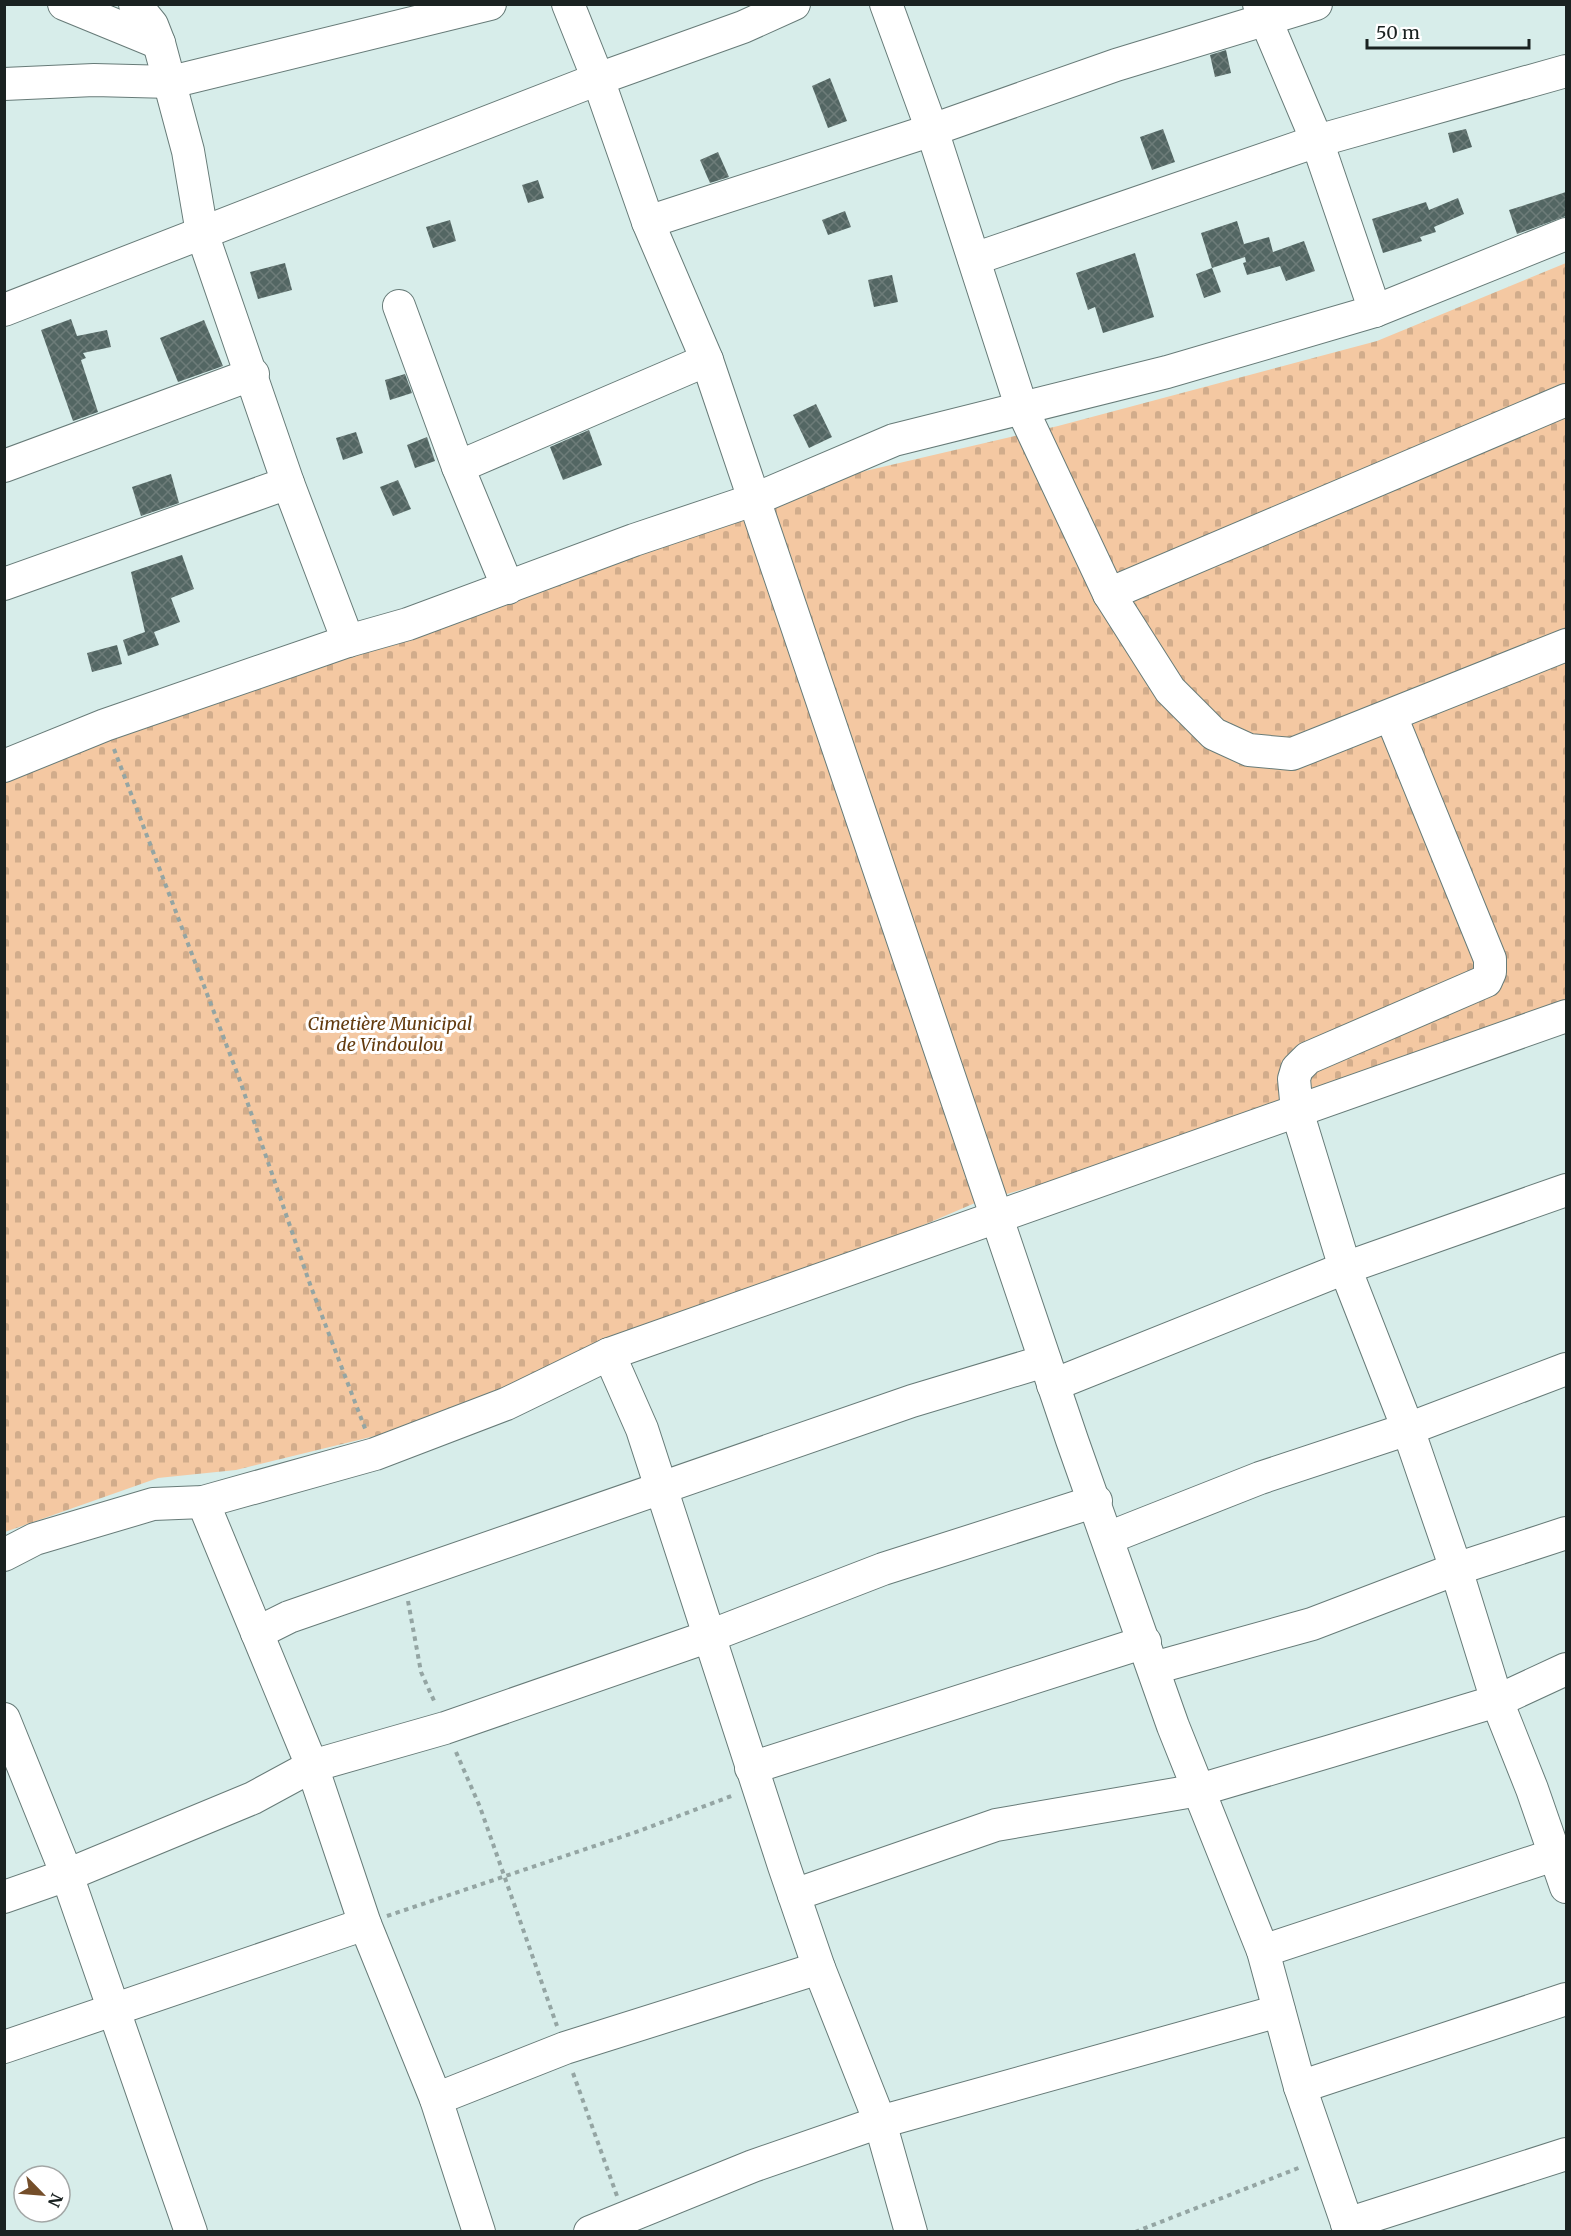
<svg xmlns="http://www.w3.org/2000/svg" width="1571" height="2236" viewBox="0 0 1571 2236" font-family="Merriweather,serif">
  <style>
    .cemetery { fill: url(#cemetery-stones) }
    .building { fill: url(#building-cross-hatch) }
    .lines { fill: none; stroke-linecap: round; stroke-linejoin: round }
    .minor-casing { stroke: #677b78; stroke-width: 34 }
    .path { stroke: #94a5a3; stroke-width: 4; stroke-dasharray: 4.5 4.5; stroke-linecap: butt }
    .minor { stroke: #fff; stroke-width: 32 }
    .labels { text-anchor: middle; stroke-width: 6; stroke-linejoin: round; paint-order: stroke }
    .park-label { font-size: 18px; font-style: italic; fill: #633b0f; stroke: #fff }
  </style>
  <defs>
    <pattern id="cemetery-stones" width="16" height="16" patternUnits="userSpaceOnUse" patternTransform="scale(1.5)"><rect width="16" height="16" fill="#f4c8a2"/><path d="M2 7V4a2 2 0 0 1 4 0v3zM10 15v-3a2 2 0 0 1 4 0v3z" fill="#d1ac8b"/></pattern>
    <pattern id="building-cross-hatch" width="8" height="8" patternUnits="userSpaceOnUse" patternTransform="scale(1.5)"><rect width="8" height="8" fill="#536663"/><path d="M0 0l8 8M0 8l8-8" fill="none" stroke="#6d7c79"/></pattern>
  </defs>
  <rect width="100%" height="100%" fill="#d7edea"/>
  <!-- cemetery -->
  <polygon class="cemetery" points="1566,263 1566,1002 1297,1111 975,1203 506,1404 236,1470 158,1478 5,1532 5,766 771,493 1058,426 1377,341"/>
  <!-- building -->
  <g class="building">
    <polygon points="1226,50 1231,73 1215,77 1210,55"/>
    <polygon points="830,78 847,121 828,128 812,86"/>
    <polygon points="1163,129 1175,162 1152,170 1140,137"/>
    <polygon points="1466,129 1472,147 1453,153 1448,133"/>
    <polygon points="718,152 729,177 710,183 700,160"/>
    <polygon points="538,180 544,198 528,203 522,185"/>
    <polygon points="1566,192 1566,216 1517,234 1509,210"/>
    <polygon points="1458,198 1464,214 1434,227 1436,232 1420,237 1422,241 1383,253 1372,219 1426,202 1429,210"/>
    <polygon points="845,211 851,227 828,235 822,220"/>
    <polygon points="450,220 456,241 433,248 426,227"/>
    <polygon points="1237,221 1244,244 1269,237 1273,252 1304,241 1315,271 1286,281 1280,266 1247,275 1243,263 1246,262 1245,257 1212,268 1201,233"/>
    <polygon points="1135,253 1154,317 1103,333 1095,307 1088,310 1076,273"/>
    <polygon points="285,263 292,290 258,299 250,272"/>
    <polygon points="1212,268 1221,292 1204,298 1196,274"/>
    <polygon points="892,275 898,302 874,307 868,280"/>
    <polygon points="71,319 77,336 107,330 111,347 83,353 86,358 81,360 98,412 73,421 41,330"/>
    <polygon points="204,320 223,366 178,382 160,338"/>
    <polygon points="405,374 412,393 390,400 385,380"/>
    <polygon points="816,404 832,437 809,448 793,415"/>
    <polygon points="589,430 602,465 563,480 550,447"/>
    <polygon points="356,432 363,453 343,460 336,438"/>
    <polygon points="427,437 435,461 415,468 407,445"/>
    <polygon points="171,474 179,503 141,516 132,487"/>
    <polygon points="398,480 411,509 393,516 380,487"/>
    <polygon points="182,555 194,589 171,598 180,622 154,632 159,645 128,656 123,640 145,632 131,572"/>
    <polygon points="117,645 122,664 92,672 87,653"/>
  </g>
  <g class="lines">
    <defs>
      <g id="minor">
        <polyline points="64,4 159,43"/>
        <polyline points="135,4 152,25 159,43 188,151 202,233 288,483 348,641"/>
        <polyline points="568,4 598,79 648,222 707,360 1072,1440 1173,1726 1263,1951 1300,2087 1350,2232"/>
        <polyline points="886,4 932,130 1022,409 1109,594 1170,690 1214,734 1249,750 1292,754 1566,645"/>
        <polyline points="1259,4 1317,141 1375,311"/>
        <polyline points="4,84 94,80 171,82 490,4"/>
        <polyline points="648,222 932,130 1116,65 1316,4"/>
        <polyline points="974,259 1317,141 1566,71"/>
        <polyline points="399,306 458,467 508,588"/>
        <polyline points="4,310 598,79 743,27 794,4"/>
        <polyline points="4,466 253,374"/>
        <polyline points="458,467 707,360"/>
        <polyline points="4,584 288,483"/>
        <polyline points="1109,594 1566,400"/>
        <polyline points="1391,716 1490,959 1490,972 1486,981 1308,1058 1297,1069 1294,1079 1297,1111 1345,1268 1408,1429 1456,1569 1497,1701 1532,1789 1566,1887"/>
        <polyline points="4,766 105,725 348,641 408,624 634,540 753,500 894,440 1167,372 1375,311 1566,234"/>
        <polyline points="609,1354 642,1429 784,1866 819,1968 880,2122 911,2232"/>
        <polyline points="1053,1385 1345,1268 1566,1190"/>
        <polyline points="203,1502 312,1766 365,1924 436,2099 479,2232"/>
        <polyline points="1108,1538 1260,1478 1408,1429 1566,1369"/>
        <polyline points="4,1555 35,1539 153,1504 203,1502 375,1454 506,1404 609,1354 1566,1016"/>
        <polyline points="257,1633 289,1617 912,1401 1045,1361"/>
        <polyline points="1154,1668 1312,1624 1456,1569 1566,1533"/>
        <polyline points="4,1719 67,1875 191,2232"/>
        <polyline points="751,1768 1145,1642"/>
        <polyline points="794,1895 996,1825 1199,1790 1331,1751 1497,1701 1566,1669"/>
        <polyline points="4,1897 67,1875 253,1798 312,1766 445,1728 707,1637 883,1569 1096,1501"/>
        <polyline points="1263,1951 1566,1851"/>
        <polyline points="4,2047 365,1924"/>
        <polyline points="1300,2087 1566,1999"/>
        <polyline points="436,2099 565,2048 819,1968"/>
        <polyline points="1347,2224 1566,2154"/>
        <polyline points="590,2232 753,2166 880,2122 1279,2011"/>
      </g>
    </defs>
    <!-- minor casing -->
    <use href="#minor" class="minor-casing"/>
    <!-- path -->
    <g class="path">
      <polyline points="114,749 239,1078 311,1287 366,1431"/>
      <polyline points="408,1601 421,1672 435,1703"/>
      <polyline points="456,1752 480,1807 557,2026"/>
      <polyline points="387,1916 639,1831 734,1795"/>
      <polyline points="573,2073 617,2196"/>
      <polyline points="1135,2232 1301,2167"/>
    </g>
    <!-- minor -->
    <use href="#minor" class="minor"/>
  </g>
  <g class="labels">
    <!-- park labels -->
    <g class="park-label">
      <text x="390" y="1030">Cimetière Municipal<tspan x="390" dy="21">de Vindoulou</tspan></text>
    </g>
  </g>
  <!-- border -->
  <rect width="1571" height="2236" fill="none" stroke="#1a2221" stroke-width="12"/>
  <!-- north arrow -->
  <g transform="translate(42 2194) rotate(115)"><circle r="28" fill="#ffffff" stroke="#a3a7a6" stroke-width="1.5"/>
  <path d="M0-4.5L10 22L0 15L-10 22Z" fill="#744e2a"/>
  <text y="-9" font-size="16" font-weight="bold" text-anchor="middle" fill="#1a2221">N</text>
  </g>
  <!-- scale -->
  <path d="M1367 39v9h162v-9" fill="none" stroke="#1a2221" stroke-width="3"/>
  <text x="1376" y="39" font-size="18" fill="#1a2221" stroke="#ffffff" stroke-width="4.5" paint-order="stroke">50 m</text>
</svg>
